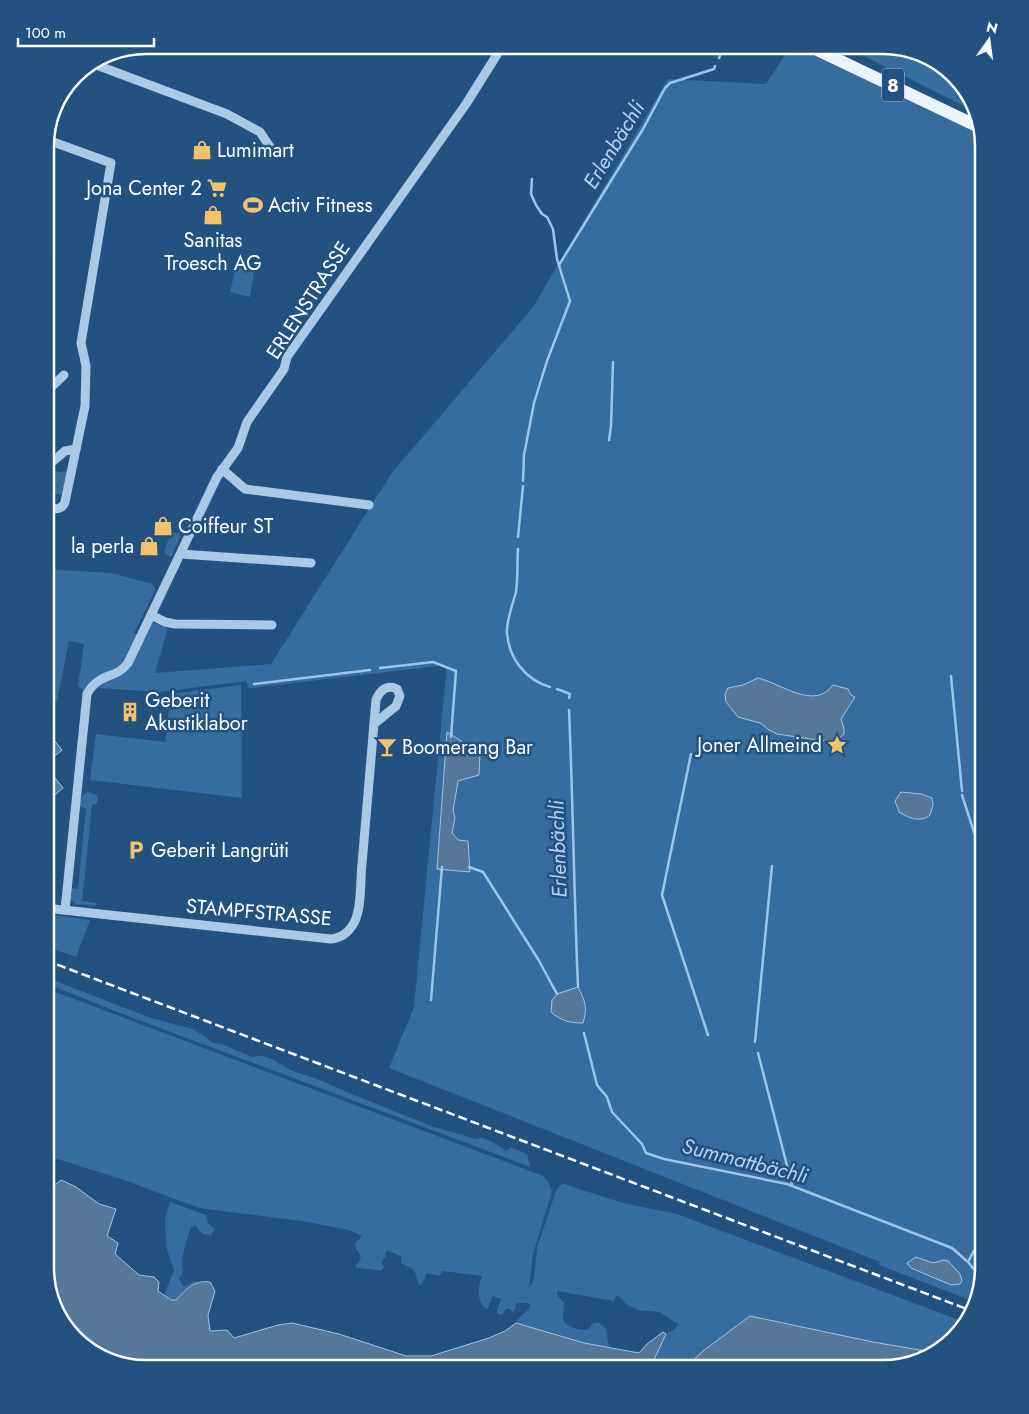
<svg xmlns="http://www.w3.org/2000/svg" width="1029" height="1414" viewBox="0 0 1029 1414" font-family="Jost,sans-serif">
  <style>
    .green { fill: #376c9e; fill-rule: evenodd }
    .water { fill: #579; stroke: #9dc5e8 }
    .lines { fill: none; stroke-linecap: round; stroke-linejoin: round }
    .stream { stroke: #9dc5e8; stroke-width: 2.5 }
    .minor { stroke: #a9c9e7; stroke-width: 9 }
    .major { stroke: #ebf3fd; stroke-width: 12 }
    .rail { stroke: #fff; stroke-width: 2.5; stroke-dasharray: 9 4; stroke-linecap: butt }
    .labels { text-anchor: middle; stroke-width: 5; stroke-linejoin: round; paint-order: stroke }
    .shield { fill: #235280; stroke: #bdcbd9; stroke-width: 1 }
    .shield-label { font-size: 19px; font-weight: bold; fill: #fff }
    .poi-label { font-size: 20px; fill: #fff; stroke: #235280; text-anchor: start }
    .street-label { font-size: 20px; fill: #fff; stroke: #235280 }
    .water-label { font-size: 21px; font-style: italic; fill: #b5d3ef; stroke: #235280 }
    .rim { fill: none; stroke: #fff; stroke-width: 2.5 }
  </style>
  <rect width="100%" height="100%" fill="#235280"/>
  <!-- green -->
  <g class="green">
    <path d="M791,45H807L979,127L984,146V1268L975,1302L879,1265L880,1262L389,1068L414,1007L447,665L249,688L246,681L160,692L98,688L87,694L78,686L84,644L69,641L57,701L45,704V569L111,573L152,584L155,588L153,595L134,633L145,637L152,622L168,628L155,673L271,664L391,474L533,307L668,79L766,84ZM448,732L458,780L453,811L455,818L452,833L458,841L437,869Z"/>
    <polygon points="842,45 889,45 934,59 970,95 974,111"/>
    <polygon points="237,262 255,266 250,297 230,292"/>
    <polygon points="48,467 58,472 69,471 65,489 62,489 63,491 61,495 45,491 45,470"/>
    <polygon points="171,532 181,534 172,556 169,556 164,552"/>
    <polygon points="241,685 242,798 90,780 96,734 165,742 171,694"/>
    <path d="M90,792L97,796L98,801L96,804L92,805L82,901L96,903V906L75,904L71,899V888L78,889L86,808L80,807C81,799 81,793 90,792Z"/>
    <polygon points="45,914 90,920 76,957 45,946"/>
    <path d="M45,977L151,1018L193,1029L214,1043L224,1045L252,1057C268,1051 281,1067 296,1072C310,1077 323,1080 337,1088L431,1126L476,1139L482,1138L492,1142L507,1151L511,1147L527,1154L530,1166H528L120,1013L45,983Z"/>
    <path d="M45,988L543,1176L548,1181L552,1191L533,1254L529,1288L534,1279L537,1248L556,1191L560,1185L564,1184L623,1203L677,1214L967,1323L937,1353L873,1342L686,1366L684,1369H651L652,1364L666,1334L675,1329L678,1324L660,1312L638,1310L626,1304L620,1297L616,1296L614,1301L557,1291V1295L564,1303C564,1307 562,1319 565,1323C569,1328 583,1331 589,1329L592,1324L598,1322L606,1329L609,1348L584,1343L516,1323C519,1315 526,1313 530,1307L529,1303H519L516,1304L515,1310L512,1312L510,1309H506L502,1315L498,1314L497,1311L501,1299L493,1296L488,1308L486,1309C476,1300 478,1287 482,1276L443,1271L439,1276L427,1273L421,1286L418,1283C414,1267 415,1270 401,1263V1256L387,1250L385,1253L386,1258H384L382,1263L384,1267L382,1270C374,1271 366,1268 357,1268L355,1266L359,1262L361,1256L356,1249L355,1244L362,1236L349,1230L302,1221L199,1208L124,1180L45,1155Z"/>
    <path d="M170,1202L206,1215L208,1223L215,1229L211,1235L203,1234L195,1225L191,1228C188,1236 183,1252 182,1260C181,1268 186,1271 179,1278L183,1287L194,1281L198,1282L188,1287L176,1300H171L164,1295L174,1270L166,1247L165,1220Z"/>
  </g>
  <!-- water -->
  <g class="water">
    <path d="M758,678C780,683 815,711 833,685L848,689L851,695L855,697L841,719L844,729V734L836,741L831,742L777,734L769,730L760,723L738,717L726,702L725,694L728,688L743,685Z"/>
    <polygon points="45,729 62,750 45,764"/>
    <polygon points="447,732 480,753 479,775 458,781 453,811 455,818 452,833 458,840 468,841 470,872 437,869"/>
    <polygon points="47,768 63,788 45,803 45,769"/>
    <path d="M901,792L921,794L932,798L933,805L930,815C921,823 908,818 899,812L895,801Z"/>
    <path d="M578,987C585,1001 588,1007 583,1023C570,1023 561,1021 551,1012L552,1000L557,994Z"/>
    <path d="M61,1180L76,1187L99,1204L116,1209L107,1236L118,1243L115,1254L139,1275L154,1277L159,1282L158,1291L171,1300H176C186,1289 194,1280 210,1282L215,1291L208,1315L210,1331L227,1330L234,1338L278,1325L292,1323L339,1334L406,1356H431L489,1338L505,1331L516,1323L584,1343L639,1353L647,1344L663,1332L666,1334L652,1364L651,1369H140L95,1355L59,1319L45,1268V1209L47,1208C44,1201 43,1191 48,1185L56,1184Z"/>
    <polygon points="916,1257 933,1263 944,1260 948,1261 960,1274 962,1281 960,1284 951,1285 911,1268 907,1263"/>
    <polygon points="750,1316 873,1342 937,1353 934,1355 883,1369 684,1369 703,1351"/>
  </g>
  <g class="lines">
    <!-- stream -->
    <g class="stream">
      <polyline points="719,58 724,45"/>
      <polyline points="559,265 643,129 665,88 670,83 714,69 715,66"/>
      <polyline points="609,440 611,426 613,362"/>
      <polyline points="523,481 524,455 534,403 547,361 570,301 557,259 553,229 547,217 542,214 536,205 531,194 532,179"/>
      <polyline points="518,537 523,486"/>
      <path d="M518,549C517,563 518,578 516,592C513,603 506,622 507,633C509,659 526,680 550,687"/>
      <polyline points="380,668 433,662 456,671 451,737"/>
      <polyline points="951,676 962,791"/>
      <polyline points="254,684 370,670"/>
      <polyline points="557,689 570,694 569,698"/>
      <path d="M569,710C573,802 574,894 578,987"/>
      <polyline points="691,754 662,895 708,1035"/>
      <polyline points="962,795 984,863"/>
      <polyline points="469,867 483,872 538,959 557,994"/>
      <polyline points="431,1000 442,867"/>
      <polyline points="584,1033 597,1085 607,1097 612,1112 642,1144 646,1153 664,1159 787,1184 952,1248 968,1262 981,1278"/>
      <polyline points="755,1042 772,866"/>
      <polyline points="758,1053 792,1185"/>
      <polyline points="968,1262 984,1231"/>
    </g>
    <!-- minor -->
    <g class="minor">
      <polyline points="91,63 227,114 260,132 274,153"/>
      <polyline points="45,393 64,375"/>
      <polyline points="45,468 65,451 76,449"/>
      <polyline points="222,469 245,489 369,505"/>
      <path d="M45,508C53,509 62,511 65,502L85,406L86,366L81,343L111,163L45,139"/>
      <polyline points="181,554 311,563"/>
      <polyline points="151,615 165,622 175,624 272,625"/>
      <path d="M45,908L331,939C342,938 350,931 355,921C362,905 360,882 362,864C367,810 371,754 376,700C380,690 387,684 397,689L400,696L396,706L374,724"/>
      <path d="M65,910L87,694C100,671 116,680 128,663L217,477L238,448L247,422L284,369L287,357L466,104L503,45"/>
    </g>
    <!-- major -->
    <polyline class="major" points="807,45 979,127"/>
    <!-- rail -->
    <polyline class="rail" points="45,960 972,1311"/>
  </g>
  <!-- icons -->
  <defs>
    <symbol id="shop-bare" viewBox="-9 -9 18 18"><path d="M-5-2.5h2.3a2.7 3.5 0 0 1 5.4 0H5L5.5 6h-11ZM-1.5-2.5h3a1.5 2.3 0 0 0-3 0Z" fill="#f2c26c" stroke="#235280" stroke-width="2.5" paint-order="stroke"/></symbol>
    <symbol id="supermarket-bare" viewBox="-9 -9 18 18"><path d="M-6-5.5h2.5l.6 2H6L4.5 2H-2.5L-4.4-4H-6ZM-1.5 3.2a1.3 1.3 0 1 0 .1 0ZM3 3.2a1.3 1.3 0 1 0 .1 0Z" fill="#f2c26c" stroke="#235280" stroke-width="2.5" paint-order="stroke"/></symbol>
    <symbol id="stadium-bare" viewBox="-9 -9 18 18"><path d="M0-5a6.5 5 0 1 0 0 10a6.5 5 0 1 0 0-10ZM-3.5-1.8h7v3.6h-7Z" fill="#f2c26c" stroke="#235280" stroke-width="2.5" paint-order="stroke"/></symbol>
    <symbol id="building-bare" viewBox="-9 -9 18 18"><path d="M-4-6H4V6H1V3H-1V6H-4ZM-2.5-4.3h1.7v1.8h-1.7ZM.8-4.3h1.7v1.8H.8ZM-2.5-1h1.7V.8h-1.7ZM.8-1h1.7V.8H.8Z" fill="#f2c26c" stroke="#235280" stroke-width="2.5" paint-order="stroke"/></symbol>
    <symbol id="sight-bare" viewBox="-9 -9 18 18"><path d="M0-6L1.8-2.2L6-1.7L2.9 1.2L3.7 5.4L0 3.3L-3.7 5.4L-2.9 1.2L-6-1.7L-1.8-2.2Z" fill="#f2c26c" stroke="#235280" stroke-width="2.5" paint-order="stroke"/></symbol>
    <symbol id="bar-bare" viewBox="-9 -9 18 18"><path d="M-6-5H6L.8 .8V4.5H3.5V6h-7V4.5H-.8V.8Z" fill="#f2c26c" stroke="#235280" stroke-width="2.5" paint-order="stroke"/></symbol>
    <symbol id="parking-bare" viewBox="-9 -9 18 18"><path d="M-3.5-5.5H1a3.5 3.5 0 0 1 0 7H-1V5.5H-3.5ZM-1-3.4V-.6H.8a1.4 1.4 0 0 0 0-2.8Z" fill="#f2c26c" stroke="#235280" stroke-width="2.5" paint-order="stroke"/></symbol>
  </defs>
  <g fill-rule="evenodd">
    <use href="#shop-bare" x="188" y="136" width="28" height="28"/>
    <use href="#supermarket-bare" x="203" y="174" width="28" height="28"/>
    <use href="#stadium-bare" x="239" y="191" width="28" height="28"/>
    <use href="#shop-bare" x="199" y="201" width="28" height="28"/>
    <use href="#shop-bare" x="149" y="512" width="28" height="28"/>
    <use href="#shop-bare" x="135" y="532" width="28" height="28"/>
    <use href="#building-bare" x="116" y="698" width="28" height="28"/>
    <use href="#sight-bare" x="823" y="731" width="28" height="28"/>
    <use href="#bar-bare" x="373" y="733" width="28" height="28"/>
    <use href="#parking-bare" x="122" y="836" width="28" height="28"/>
  </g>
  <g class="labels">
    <!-- shield labels -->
    <rect class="shield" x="882" y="68.5" width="22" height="33" rx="4"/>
    <g class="shield-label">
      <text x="893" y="92">8</text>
    </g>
    <!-- poi labels -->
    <g class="poi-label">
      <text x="217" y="157">Lumimart</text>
      <text x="202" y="195" text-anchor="end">Jona Center 2</text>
      <text x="268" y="212">Activ Fitness</text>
      <text x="213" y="247" text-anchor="middle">Sanitas<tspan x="213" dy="23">Troesch AG</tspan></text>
      <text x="178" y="533">Coiffeur ST</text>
      <text x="134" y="553" text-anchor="end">la perla</text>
      <text x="145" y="707">Geberit<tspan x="145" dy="23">Akustiklabor</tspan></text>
      <text x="822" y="752" text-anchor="end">Joner Allmeind</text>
      <text x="402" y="754">Boomerang Bar</text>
      <text x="151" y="857">Geberit Langrüti</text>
    </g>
    <!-- street labels -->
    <g class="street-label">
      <text transform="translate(308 300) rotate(-57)" y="7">ERLENSTRASSE</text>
      <text transform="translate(259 912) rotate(5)" y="7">STAMPFSTRASSE</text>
    </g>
    <!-- water labels -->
    <g class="water-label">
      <text transform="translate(614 145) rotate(-59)" y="7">Erlenbächli</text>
      <text transform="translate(558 849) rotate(-92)" y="7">Erlenbächli</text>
      <text transform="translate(745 1161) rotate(14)" y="7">Summattbächli</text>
    </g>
  </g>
  <!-- crop -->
  <path d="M0 0H1029V1414H0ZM146 54H883A92 92 0 0 1 975 146V1268A92 92 0 0 1 883 1360H146A92 92 0 0 1 54 1268V146A92 92 0 0 1 146 54Z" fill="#235280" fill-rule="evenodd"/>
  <path class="rim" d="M146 54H883A92 92 0 0 1 975 146V1268A92 92 0 0 1 883 1360H146A92 92 0 0 1 54 1268V146A92 92 0 0 1 146 54Z"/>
  <!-- north arrow -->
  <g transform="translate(989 40) rotate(14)" stroke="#235280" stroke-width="4" paint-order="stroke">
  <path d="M0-4L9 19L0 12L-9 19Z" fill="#ffffff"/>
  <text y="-8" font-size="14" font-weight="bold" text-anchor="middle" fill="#ffffff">N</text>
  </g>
  <!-- scale -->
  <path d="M18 38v8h136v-8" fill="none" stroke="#ffffff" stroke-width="2.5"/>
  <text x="25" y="38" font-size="15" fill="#ffffff" stroke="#235280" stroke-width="4" paint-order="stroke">100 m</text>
</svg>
